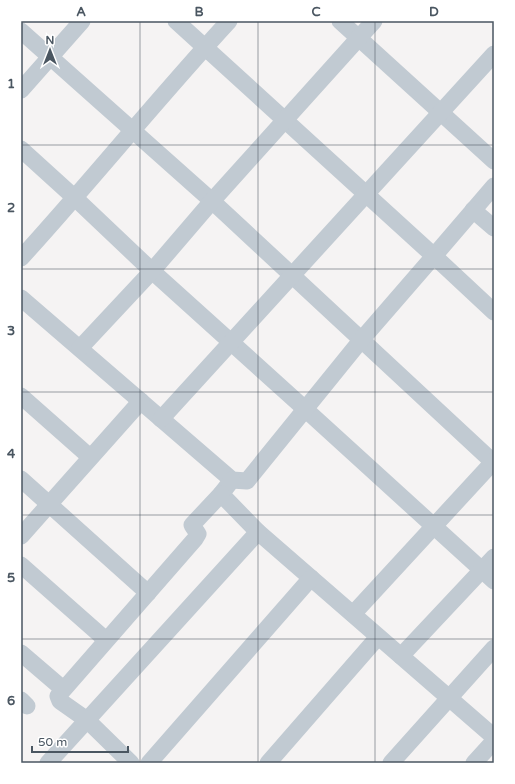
<svg xmlns="http://www.w3.org/2000/svg" width="515" height="784" viewBox="0 0 515 784" font-family="'Varela Round',sans-serif">
  <style>
    .lines { fill: none; stroke-linecap: round; stroke-linejoin: round }
    .minor { stroke: #c1cad2; stroke-width: 17 }
    .grid { fill: none; stroke: #4a5661; stroke-width: 1; stroke-opacity: 0.55 }
    .neatline { fill: none; stroke: #4a5661; stroke-width: 1.5 }
    .grid-label { font-size: 13px; text-anchor: middle; font-weight: bold; fill: #4a5661 }
  </style>
  <rect width="100%" height="100%" fill="#f5f3f3"/>
  <g class="lines">
    <!-- minor -->
    <g class="minor">
      <polyline points="176,21 434,256 494,186"/>
      <polyline points="340,21 494,161"/>
      <polyline points="21,31 212,201 494,463"/>
      <polyline points="21,90 82,21"/>
      <polyline points="21,149 75,198 152,271 305,409 494,581"/>
      <polyline points="473,210 494,228"/>
      <path d="M21,258C92,180 158,98 229,21"/>
      <polyline points="21,298 232,480 247,481 362,339 434,256 494,312"/>
      <polyline points="80,348 152,271 212,201 374,21"/>
      <polyline points="21,396 90,457"/>
      <polyline points="161,419 494,54"/>
      <polyline points="21,479 148,593"/>
      <polyline points="232,480 221,494 258,532 494,737"/>
      <polyline points="21,536 141,401"/>
      <polyline points="21,565 106,640"/>
      <polyline points="353,614 494,461"/>
      <polyline points="21,653 63,689"/>
      <polyline points="401,656 494,557"/>
      <polyline points="21,700 27,706"/>
      <polyline points="48,763 258,532"/>
      <polyline points="131,763 87,720 60,701 58,696 195,539 198,534 192,525 221,494"/>
      <polyline points="149,763 311,578"/>
      <polyline points="268,763 378,637"/>
      <polyline points="391,763 494,648"/>
      <polyline points="474,763 494,741"/>
    </g>
  </g>
  <!-- grid -->
  <path class="grid" d="M140,21V763M258,21V763M375,21V763M21,145H494M21,269H494M21,392H494M21,515H494M21,639H494"/>
  <!-- border -->
  <rect width="515" height="784" fill="none" stroke="#ffffff" stroke-width="44"/>
  <!-- north arrow -->
  <g transform="translate(50 50)" stroke="#ffffff" stroke-width="3" paint-order="stroke">
  <path d="M0-3L7 15L0 10L-7 15Z" fill="#4a5661"/>
  <text y="-6" font-size="11" font-weight="bold" text-anchor="middle" fill="#4a5661">N</text>
  </g>
  <!-- scale -->
  <path d="M32 746v6h96v-6" fill="none" stroke="#4a5661" stroke-width="2"/>
  <text x="38" y="746" font-size="12" fill="#4a5661" stroke="#ffffff" stroke-width="3" paint-order="stroke">50 m</text>
  <rect x="22" y="22" width="471" height="740" class="neatline"/>
  <g class="grid-label">
    <text x="81" y="16">A</text>
    <text x="199" y="16">B</text>
    <text x="316" y="16">C</text>
    <text x="434" y="16">D</text>
    <text x="11" y="88">1</text>
    <text x="11" y="212">2</text>
    <text x="11" y="335">3</text>
    <text x="11" y="458">4</text>
    <text x="11" y="582">5</text>
    <text x="11" y="705">6</text>
  </g>
</svg>
